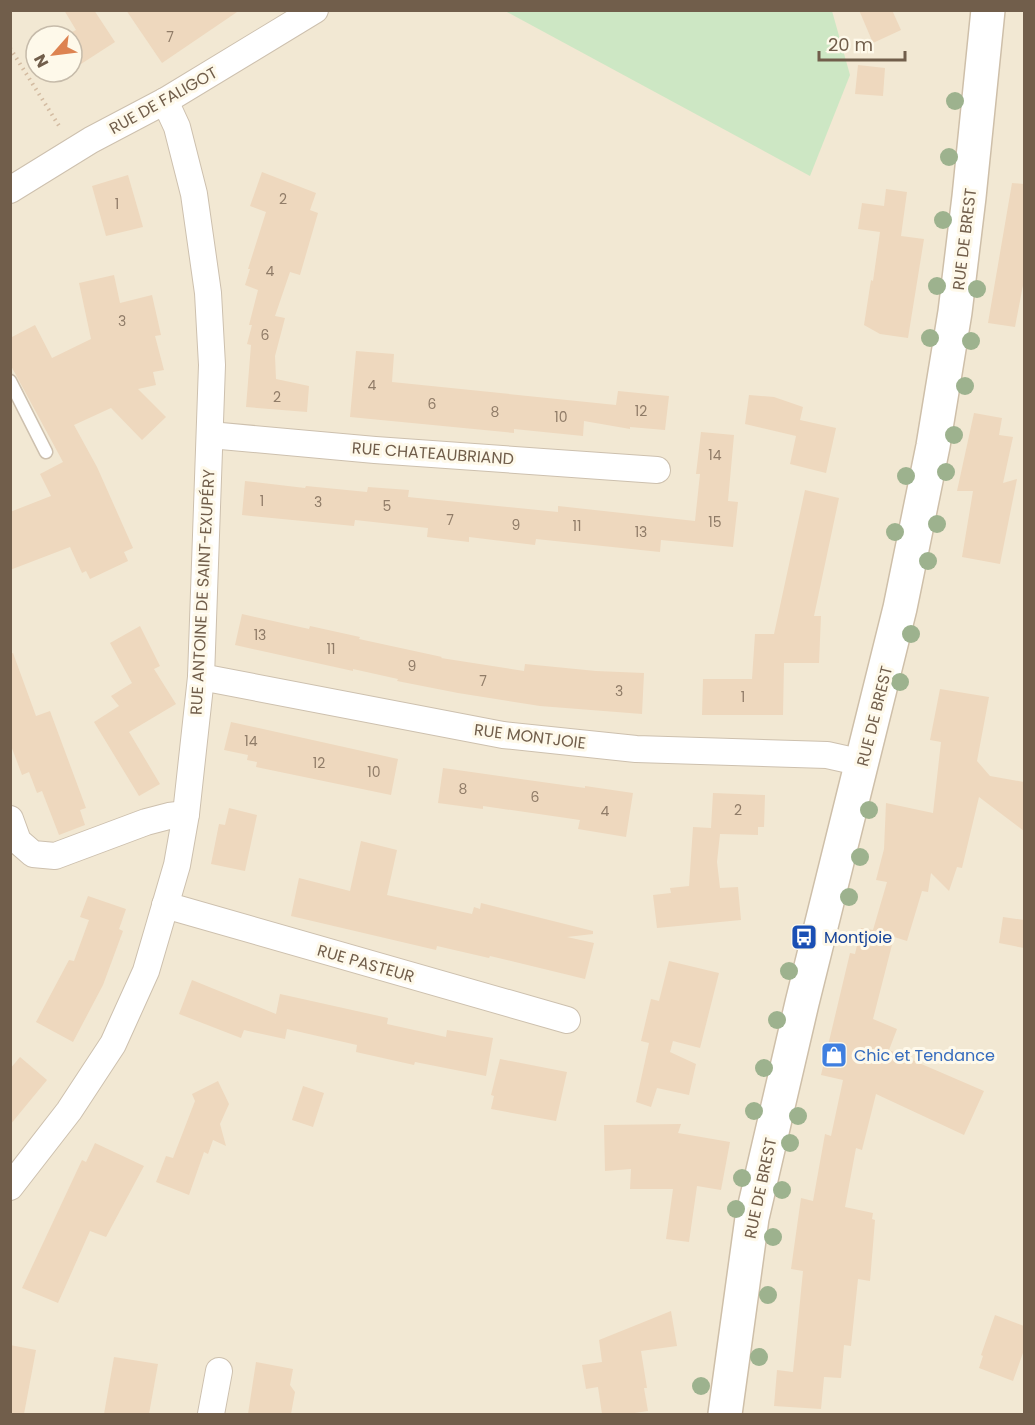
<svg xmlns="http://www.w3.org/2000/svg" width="1035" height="1425" viewBox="0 0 1035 1425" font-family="Poppins,sans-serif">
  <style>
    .residential { fill: #f2e8d3; fill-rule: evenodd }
    .green { fill: #cde7c4 }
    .building { fill: #eed8be }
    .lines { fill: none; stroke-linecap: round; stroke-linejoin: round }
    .service-casing { stroke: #cdc0ae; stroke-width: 15 }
    .minor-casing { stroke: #cdc0ae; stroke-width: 28 }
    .secondary-casing { stroke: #cebfa9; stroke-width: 36 }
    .path { stroke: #d3bba1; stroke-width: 4; stroke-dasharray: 1.5 4.5; stroke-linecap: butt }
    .service { stroke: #fff; stroke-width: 12 }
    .minor { stroke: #fff; stroke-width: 26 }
    .secondary { stroke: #fff; stroke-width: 33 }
    .tree { fill: #9db28e }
    .labels { text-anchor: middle; stroke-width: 6; stroke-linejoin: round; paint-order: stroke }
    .number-label { font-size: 14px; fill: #907c68 }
    .street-label { font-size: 16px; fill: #715e4b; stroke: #fef9ea }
    .transit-label { font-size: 16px; fill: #164399; stroke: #fef9ea; text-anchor: start }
    .shop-label { font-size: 16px; fill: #366cbe; stroke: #fef9ea; text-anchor: start }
  </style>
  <rect width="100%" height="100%" fill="#fbf5e4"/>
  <!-- residential -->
  <path class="residential" d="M11,11H1024V1414H11ZM36,36H72V72H36Z"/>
  <!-- green -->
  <polygon class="green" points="505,11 832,11 850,75 810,176"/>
  <!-- building -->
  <g class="building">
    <polygon points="64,10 94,10 115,42 81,64 72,51 72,32 76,30"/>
    <polygon points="126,10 240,10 162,63"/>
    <polygon points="859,10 892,10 901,30 873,43"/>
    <polygon points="858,65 885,68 883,96 855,94"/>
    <polygon points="262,172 316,193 310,210 318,213 300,275 290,272 275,316 285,318 275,356 276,379 309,386 307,412 246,407 251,345 247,344 252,325 249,325 258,290 245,285 250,269 248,269 266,212 250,206"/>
    <polygon points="128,175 143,227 106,236 92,186"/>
    <polygon points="1012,183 1024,184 1024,280 1015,327 988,323"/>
    <polygon points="886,189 907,192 901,236 924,239 908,338 880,334 864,325 871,280 873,281 880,232 858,229 862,203 884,206"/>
    <polygon points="114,275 120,303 152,295 161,335 155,336 164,370 153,372 156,385 138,389 166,417 142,440 111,408 74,425 97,467 133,548 124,552 128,561 90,579 86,571 82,573 70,547 10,570 10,512 51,496 40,474 63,462 10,364 10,338 35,325 52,358 91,339 79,283"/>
    <polygon points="356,351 394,354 392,382 616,405 618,391 669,396 665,430 630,427 630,429 584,421 583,436 514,429 514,433 350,417"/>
    <polygon points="749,395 774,397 803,407 800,420 836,428 826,473 790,464 796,436 745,424"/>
    <polygon points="974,413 1002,418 999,435 1013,437 1003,483 1017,479 1000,564 962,557 973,491 957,491"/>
    <polygon points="701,432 734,435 728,501 738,502 733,547 661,540 660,552 536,539 535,545 469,537 469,542 427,537 428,528 355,520 354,526 242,515 245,481 305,488 306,486 367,492 368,487 409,490 408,497 558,512 558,506 695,521 700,474 696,474"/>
    <polygon points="805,490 839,498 814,616 821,616 819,663 784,663 783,715 702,715 703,679 752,679 755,634 774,634"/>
    <polygon points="242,614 309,629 310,626 360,637 359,639 442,657 441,658 524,671 525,664 596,671 644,673 642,714 540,706 458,693 397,681 398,679 353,669 353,671 235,645"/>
    <polygon points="140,626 160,666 154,669 176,704 129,732 160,784 139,796 94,722 119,706 111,696 132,683 110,643"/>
    <polygon points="13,653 36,716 50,711 86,808 80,810 85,825 59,835 42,791 37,793 29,772 22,775 10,743 10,654"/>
    <polygon points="940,689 989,697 977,761 990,776 1024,782 1024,831 979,797 962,868 957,867 949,891 931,873 928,892 922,891 907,941 894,937 873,1019 897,1029 889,1050 984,1091 964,1135 876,1094 862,1150 856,1148 845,1207 873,1213 872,1219 875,1220 870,1281 858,1279 851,1346 844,1345 841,1378 824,1377 821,1409 774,1406 777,1370 793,1372 803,1271 791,1269 801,1198 813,1201 825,1134 831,1136 843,1080 821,1075 850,953 855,954 861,928 873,930 887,882 876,880 884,849 886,803 933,813 941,742 930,740"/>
    <polygon points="231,722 398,759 391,795 256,767 257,762 247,760 248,755 224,750"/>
    <polygon points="443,768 585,788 585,786 633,793 626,837 578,829 580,820 483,806 483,809 438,803"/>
    <polygon points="713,793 765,795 764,827 758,827 758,835 720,834 717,862 720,888 738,887 741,920 657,928 653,895 671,893 670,888 689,886 693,827 711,828"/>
    <polygon points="229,808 257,815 245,871 211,864 219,824 225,825"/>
    <polygon points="361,841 397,850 387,895 472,914 474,907 480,909 481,903 593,931 593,934 567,937 594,943 585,979 490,956 489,958 437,946 436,950 291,916 299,878 350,891"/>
    <polygon points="88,896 126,909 119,929 123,931 103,985 73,1042 36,1022 69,960 74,961 89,920 80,917"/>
    <polygon points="1003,917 1024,920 1024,948 999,943"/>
    <polygon points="669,961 719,973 700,1048 673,1041 670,1052 696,1064 689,1095 657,1088 651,1107 636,1102 649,1043 641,1041 651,999 659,1001"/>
    <polygon points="192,980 276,1014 280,994 388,1018 387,1024 446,1037 447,1030 493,1038 486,1076 415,1062 414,1065 356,1052 357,1045 287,1029 285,1039 244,1030 241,1038 179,1014"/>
    <polygon points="20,1057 47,1080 10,1125 10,1069"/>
    <polygon points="500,1059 567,1072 556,1121 491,1109 494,1096 491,1095"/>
    <polygon points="218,1081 229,1104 220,1124 226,1146 213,1140 208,1154 204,1152 189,1195 156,1182 166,1156 173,1158 195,1101 192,1094"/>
    <polygon points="303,1086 324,1093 313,1127 292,1120"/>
    <polygon points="681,1124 678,1133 730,1142 721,1190 697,1186 689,1242 666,1239 673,1189 630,1189 631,1169 605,1171 604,1125"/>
    <polygon points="95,1143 144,1166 106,1237 90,1231 58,1303 22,1288 82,1160 86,1162"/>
    <polygon points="671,1311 677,1346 641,1351 647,1388 644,1388 648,1411 628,1414 602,1414 598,1387 586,1389 582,1365 602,1362 599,1340"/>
    <polygon points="995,1315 1024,1326 1024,1350 1013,1381 979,1368 983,1356 981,1355"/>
    <polygon points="10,1345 36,1350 24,1414 10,1414"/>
    <polygon points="114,1357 158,1364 149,1414 104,1414"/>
    <polygon points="256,1362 293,1369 290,1385 295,1392 291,1414 248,1414"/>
  </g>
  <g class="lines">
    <defs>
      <polyline id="service" points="10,381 46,452"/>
      <g id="minor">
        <polyline points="10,190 91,140 165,101 315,10"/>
        <polyline points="210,435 375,450 657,470"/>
        <polyline points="201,677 503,735 636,749 827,755 863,763"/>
        <polyline points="10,819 18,841 33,854 55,856 146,822 169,816 186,814"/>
        <polyline points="165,905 567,1020"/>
        <polyline points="10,1187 69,1111 113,1044 146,971 177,865 186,814 201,677 212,365 208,293 194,194 177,127 165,101"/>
        <polyline points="211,1414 219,1371"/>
      </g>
      <polyline id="secondary" points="725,1414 752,1218 802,1003 900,608 933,446 955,312 969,197 988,10"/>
    </defs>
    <!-- service casing -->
    <use href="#service" class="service-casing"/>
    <!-- minor casing -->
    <use href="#minor" class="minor-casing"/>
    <!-- secondary casing -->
    <use href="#secondary" class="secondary-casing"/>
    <!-- path -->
    <polyline class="path" points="10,48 61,129"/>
    <!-- service -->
    <use href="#service" class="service"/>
    <!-- minor -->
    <use href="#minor" class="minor"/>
    <!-- secondary -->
    <use href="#secondary" class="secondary"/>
  </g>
  <!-- trees -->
  <g class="tree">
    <circle cx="955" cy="101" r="9"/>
    <circle cx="949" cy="157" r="9"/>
    <circle cx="943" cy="220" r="9"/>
    <circle cx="937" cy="286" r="9"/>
    <circle cx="977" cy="289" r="9"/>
    <circle cx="930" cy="338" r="9"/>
    <circle cx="971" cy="341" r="9"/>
    <circle cx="965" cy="386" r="9"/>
    <circle cx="954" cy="435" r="9"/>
    <circle cx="946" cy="472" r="9"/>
    <circle cx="906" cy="476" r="9"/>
    <circle cx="937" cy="524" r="9"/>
    <circle cx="895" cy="532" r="9"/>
    <circle cx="928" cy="561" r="9"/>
    <circle cx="911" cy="634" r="9"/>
    <circle cx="900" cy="682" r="9"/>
    <circle cx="869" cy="810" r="9"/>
    <circle cx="860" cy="857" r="9"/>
    <circle cx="849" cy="897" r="9"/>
    <circle cx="789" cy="971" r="9"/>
    <circle cx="777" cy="1020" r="9"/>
    <circle cx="764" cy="1068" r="9"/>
    <circle cx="754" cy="1111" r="9"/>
    <circle cx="798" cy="1116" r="9"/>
    <circle cx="790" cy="1143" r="9"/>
    <circle cx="742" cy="1178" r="9"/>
    <circle cx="782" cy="1190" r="9"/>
    <circle cx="736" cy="1209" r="9"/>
    <circle cx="773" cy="1237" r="9"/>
    <circle cx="768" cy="1295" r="9"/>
    <circle cx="759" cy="1357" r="9"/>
    <circle cx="701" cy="1386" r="9"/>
  </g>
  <!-- icons -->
  <defs>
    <symbol id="bus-square" viewBox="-11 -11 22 22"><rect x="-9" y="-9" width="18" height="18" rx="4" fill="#1a4fb4" stroke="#fef9ea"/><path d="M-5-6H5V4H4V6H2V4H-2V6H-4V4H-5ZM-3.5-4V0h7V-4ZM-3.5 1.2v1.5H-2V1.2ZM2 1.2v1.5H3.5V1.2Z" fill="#fff"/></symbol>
    <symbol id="shop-square" viewBox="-11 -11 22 22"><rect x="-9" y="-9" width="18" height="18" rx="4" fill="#3f7fe0" stroke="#fef9ea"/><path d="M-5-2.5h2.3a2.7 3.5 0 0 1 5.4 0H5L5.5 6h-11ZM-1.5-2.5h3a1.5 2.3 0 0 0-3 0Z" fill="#fff"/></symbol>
  </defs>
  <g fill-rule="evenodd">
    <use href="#bus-square" x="789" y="922" width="30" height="30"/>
    <use href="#shop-square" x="819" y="1040" width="30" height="30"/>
  </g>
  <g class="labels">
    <!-- number labels -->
    <g class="number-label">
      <text x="170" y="42">7</text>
      <text x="283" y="204">2</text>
      <text x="117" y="209">1</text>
      <text x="270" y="276">4</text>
      <text x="122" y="326">3</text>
      <text x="265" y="340">6</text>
      <text x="372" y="390">4</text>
      <text x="277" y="402">2</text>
      <text x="432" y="409">6</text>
      <text x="641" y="416">12</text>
      <text x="495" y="417">8</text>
      <text x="561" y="422">10</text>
      <text x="715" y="460">14</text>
      <text x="262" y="506">1</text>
      <text x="318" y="507">3</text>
      <text x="387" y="511">5</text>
      <text x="450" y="525">7</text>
      <text x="715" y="527">15</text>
      <text x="516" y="530">9</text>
      <text x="577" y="531">11</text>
      <text x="641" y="537">13</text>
      <text x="260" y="640">13</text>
      <text x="331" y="654">11</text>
      <text x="412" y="671">9</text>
      <text x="483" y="686">7</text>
      <text x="619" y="696">3</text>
      <text x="743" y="702">1</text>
      <text x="251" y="746">14</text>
      <text x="319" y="768">12</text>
      <text x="374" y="777">10</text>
      <text x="463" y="794">8</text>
      <text x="535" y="802">6</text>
      <text x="738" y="815">2</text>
      <text x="605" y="816">4</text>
    </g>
    <!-- street labels -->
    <g class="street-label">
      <text transform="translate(163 100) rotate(-29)" y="6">RUE DE FALIGOT</text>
      <text transform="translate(964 239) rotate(-83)" y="6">RUE DE BREST</text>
      <text transform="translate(433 453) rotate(4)" y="6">RUE CHATEAUBRIAND</text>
      <text transform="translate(202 592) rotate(-87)" y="6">RUE ANTOINE DE SAINT-EXUPÉRY</text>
      <text transform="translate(874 716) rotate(-76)" y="6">RUE DE BREST</text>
      <text transform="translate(530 736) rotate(7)" y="6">RUE MONTJOIE</text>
      <text transform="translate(366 963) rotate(16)" y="6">RUE PASTEUR</text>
      <text transform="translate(760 1188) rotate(-78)" y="6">RUE DE BREST</text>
    </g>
    <!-- transit labels -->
    <g class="transit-label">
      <text x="824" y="943">Montjoie</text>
    </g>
    <!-- shop labels -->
    <g class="shop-label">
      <text x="854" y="1061">Chic et Tendance</text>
    </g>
  </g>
  <!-- border -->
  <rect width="1035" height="1425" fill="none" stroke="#715e4b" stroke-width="24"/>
  <!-- north arrow -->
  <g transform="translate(54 54) rotate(242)"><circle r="28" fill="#fef9ea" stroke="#c6bbaa" stroke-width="1.5"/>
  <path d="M0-4.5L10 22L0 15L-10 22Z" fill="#dd8351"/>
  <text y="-9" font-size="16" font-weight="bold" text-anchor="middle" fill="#715e4b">N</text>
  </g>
  <!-- scale -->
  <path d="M819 51v9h86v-9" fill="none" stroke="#715e4b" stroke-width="3"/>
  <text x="828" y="51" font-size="18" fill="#715e4b" stroke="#fef9ea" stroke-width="4.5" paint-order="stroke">20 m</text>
</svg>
